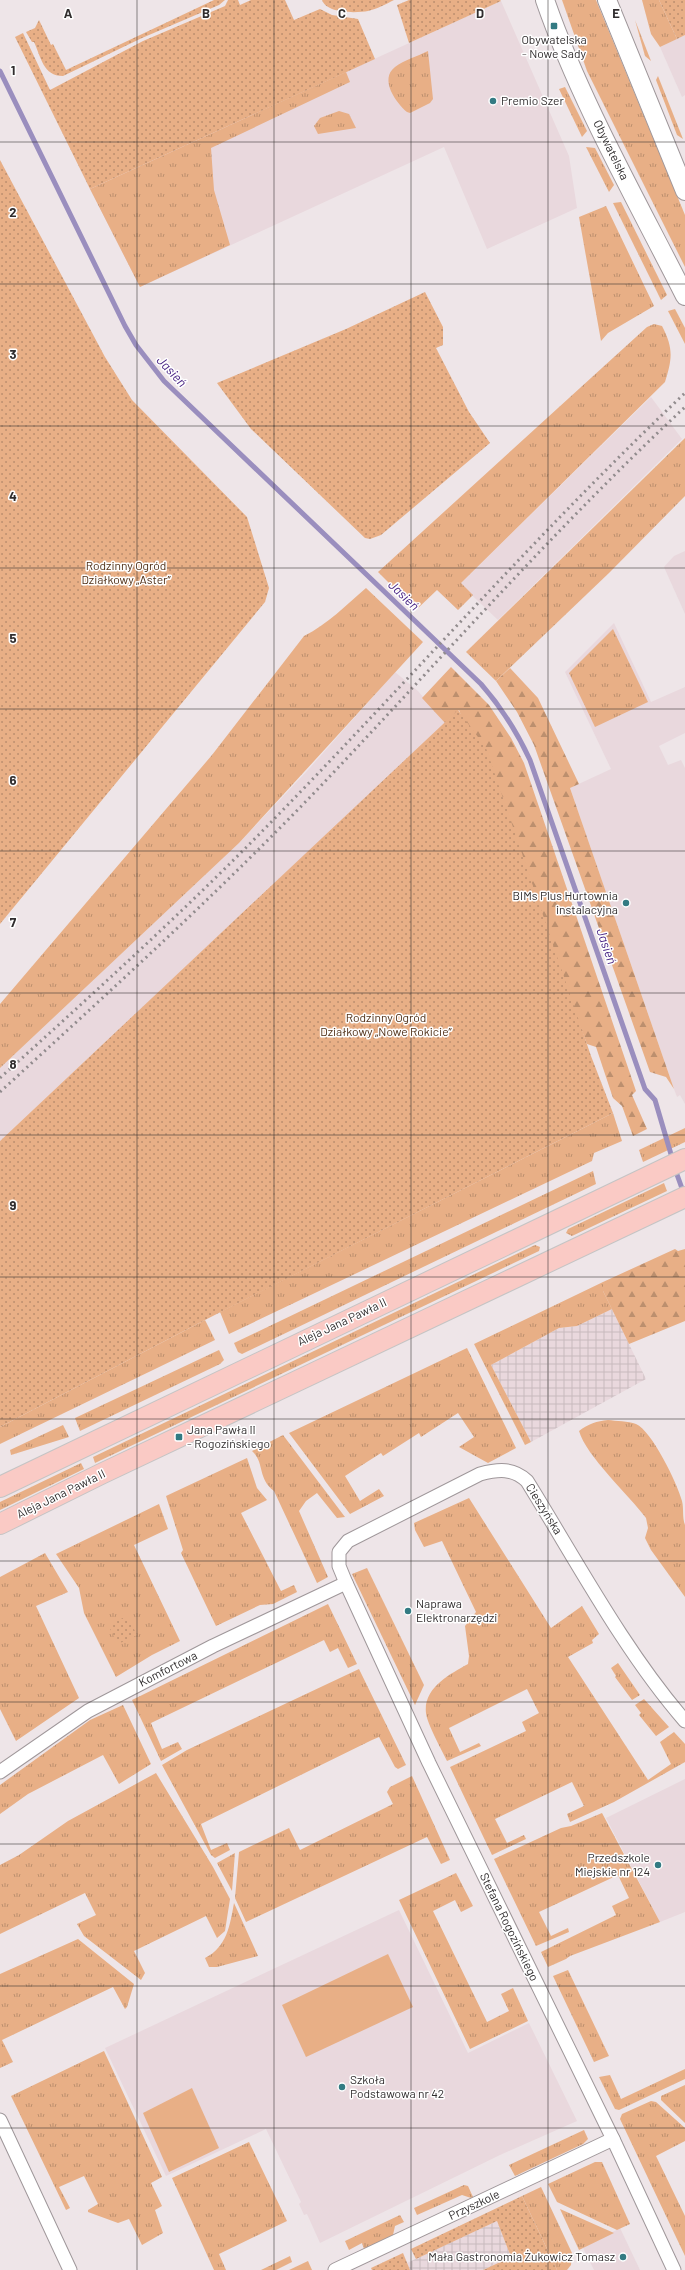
<svg xmlns="http://www.w3.org/2000/svg" width="685" height="2270" viewBox="0 0 685 2270" font-family="Barlow,sans-serif">
  <style>
    .built { fill: #e9d8dd }
    .industrial { fill: url(#industrial-grid) }
    .grass { fill: url(#grass-tufts) }
    .forest { fill: url(#forest-firs) }
    .park { fill: url(#park-dots) }
    .pitch { fill: #e8af86 }
    .lines { fill: none; stroke-linecap: round; stroke-linejoin: round }
    .stream { stroke: #9a8ebe; stroke-width: 5 }
    .street-casing { stroke: #9f979a; stroke-width: 15 }
    .secondary-casing { stroke: #9f979a; stroke-width: 20 }
    .primary-casing { stroke: #c5c4c4; stroke-width: 22 }
    .street { stroke: #fff; stroke-width: 13 }
    .secondary { stroke: #fff; stroke-width: 18 }
    .primary { stroke: #facac5; stroke-width: 20 }
    .rail { stroke: #918b8d; stroke-width: 3; stroke-dasharray: 2 4; stroke-linecap: butt }
    .grid { fill: none; stroke: #302d2e; stroke-width: 1; stroke-opacity: 0.55 }
    .poi-dot { fill: #337b83; stroke: #fff; stroke-width: 1.5 }
    .labels { text-anchor: middle; stroke-width: 3; stroke-linejoin: round; paint-order: stroke }
    .poi-label { font-size: 12px; fill: #302d2e; stroke: #fff; text-anchor: start }
    .street-label { font-size: 12px; fill: #302d2e; stroke: #fff }
    .park-label { font-size: 12px; fill: #4f2f16; stroke: #fff }
    .water-label { font-size: 13px; font-style: italic; fill: #482384; stroke: #fff }
    .grid-label { font-size: 13px; text-anchor: middle; font-weight: bold; fill: #302d2e; stroke: #fff; stroke-width: 3; stroke-linejoin: round; paint-order: stroke }
  </style>
  <defs>
    <pattern id="industrial-grid" width="8" height="8" patternUnits="userSpaceOnUse"><rect width="8" height="8" fill="#e9d8dd"/><path d="M0 4h8M4 0v8" fill="none" stroke="#c8babe"/></pattern>
    <pattern id="grass-tufts" width="24" height="20" patternUnits="userSpaceOnUse"><rect width="24" height="20" fill="#e8af86"/><path d="M3 7l-1-3M5 7V3M7 7l1-3M15 17l-1-3M17 17v-4M19 17l1-3" fill="none" stroke="#bc8f6e"/></pattern>
    <pattern id="forest-firs" width="22" height="20" patternUnits="userSpaceOnUse"><rect width="22" height="20" fill="#e8af86"/><path d="M5 1l3.5 6h-7zM16 11l3.5 6h-7z" fill="#bc8f6e"/></pattern>
    <pattern id="park-dots" width="8" height="8" patternUnits="userSpaceOnUse"><rect width="8" height="8" fill="#e8af86"/><path d="M2 2h.1M6 6h.1" fill="none" stroke="#bc8f6e" stroke-width="1.8" stroke-linecap="round"/></pattern>
  </defs>
  <rect width="100%" height="100%" fill="#eee5e8"/>
  <!-- built -->
  <g class="built">
    <polygon points="501,1 569,156 577,208 487,249 444,147 140,287 90,189"/>
    <polygon points="685,35 685,95 682,97 660,47"/>
    <polygon points="651,397 682,439 498,620 460,584"/>
    <polygon points="685,551 685,614 664,567 674,556"/>
    <polygon points="614,623 651,702 685,687 685,733 659,746 668,765 681,760 685,768 685,1104 680,1095 677,1097 674,1089 570,788 611,769 565,672"/>
    <polygon points="395,672 418,691 445,723 0,1141 0,1068 239,843 307,771"/>
    <polygon points="685,1779 685,1912 660,1922 606,1818"/>
    <polygon points="399,1910 468,2053 529,2023 577,2121 500,2155 320,2243 307,2214 304,2215 299,2204 301,2202 266,2129 166,2176 105,2048"/>
    <polygon points="620,2228 640,2270 594,2270 583,2248"/>
  </g>
  <!-- industrial -->
  <g class="industrial">
    <polygon points="612,1309 646,1379 531,1442 491,1365 559,1328 577,1326"/>
    <polygon points="497,2221 511,2257 483,2270 410,2270 407,2263"/>
  </g>
  <!-- grass -->
  <g class="grass">
    <polygon points="562,0 596,0 685,215 685,267 587,71"/>
    <polygon points="642,0 659,0 677,39 660,47 651,34"/>
    <polygon points="635,20 651,61 645,56"/>
    <path d="M428,51L433,99L430,103L410,113L407,112C396,103 379,79 395,67C404,60 418,56 428,51Z"/>
    <polygon points="346,72 350,82 211,148 214,190 230,245 140,287 90,189"/>
    <polygon points="658,76 683,139 677,135 656,80"/>
    <polygon points="565,87 587,131 582,137 559,89"/>
    <polygon points="339,111 349,114 356,128 318,134 314,126 320,118"/>
    <polygon points="586,147 595,148 614,185 609,192"/>
    <polygon points="621,202 667,295 661,300 613,203"/>
    <polygon points="606,206 654,306 608,333 601,341 579,217"/>
    <polygon points="675,309 685,328 685,344 668,311"/>
    <path d="M654,324L662,326C674,349 672,359 665,382L461,583L473,595L458,610L437,590L416,610L378,572L647,327Z"/>
    <polygon points="685,438 685,496 609,573 496,681 466,652"/>
    <path d="M366,588L423,642L239,843L0,1068V1004L212,755L304,636C328,624 346,605 366,588Z"/>
    <polygon points="613,629 648,702 595,727 569,673"/>
    <polygon points="613,1113 622,1141 594,1153 592,1161 229,1334 220,1312"/>
    <polygon points="685,1128 685,1142 643,1162 639,1150"/>
    <polygon points="593,1171 596,1184 242,1354 238,1352 234,1343"/>
    <polygon points="664,1183 667,1191 572,1236 566,1233 568,1229"/>
    <polygon points="535,1245 540,1247 539,1251 95,1463 93,1457"/>
    <polygon points="603,1282 603,1291 612,1309 577,1326 559,1328 491,1365 531,1442 525,1445 474,1344"/>
    <polygon points="205,1320 215,1340 0,1444 0,1427"/>
    <polygon points="467,1348 516,1448 488,1463 459,1447 474,1437 458,1413 421,1437 419,1433 383,1456 381,1453 345,1476 360,1501 379,1489 384,1496 350,1514 289,1433"/>
    <polygon points="219,1350 224,1360 220,1364 80,1431 75,1418"/>
    <path d="M608,1420C616,1421 628,1421 636,1424C652,1431 677,1483 682,1501C684,1509 682,1517 685,1525V1597L651,1550L645,1538L648,1528L646,1518C629,1495 586,1456 579,1431C588,1424 597,1421 608,1420Z"/>
    <polygon points="63,1425 69,1437 11,1455 10,1450"/>
    <path d="M283,1435L345,1517L337,1518L317,1493L306,1501L299,1511L328,1577L317,1583L274,1491C257,1478 265,1463 252,1451Z"/>
    <polygon points="247,1458 257,1488 267,1500 241,1513 281,1591 294,1585 297,1592 273,1604 260,1605 216,1626 181,1553 183,1550 166,1496"/>
    <polygon points="81,1463 84,1469 0,1510 0,1502"/>
    <path d="M469,1498L551,1628L582,1606L599,1634L592,1640L593,1643L568,1657L648,1780L671,1764L660,1742L674,1732L685,1744V1762L614,1802L570,1822L567,1814L584,1806L572,1782L495,1819L507,1843L524,1835L526,1839L492,1855L450,1767L526,1731L522,1722L539,1713L527,1689L449,1728L460,1752L479,1743L481,1746L447,1761C442,1750 427,1724 426,1713C423,1688 450,1674 468,1664L469,1656L465,1626L476,1612L442,1541L424,1547L415,1530L414,1523Z"/>
    <polygon points="159,1504 168,1529 134,1545 180,1641 152,1655 116,1677 84,1613 79,1588 56,1554"/>
    <polygon points="45,1553 68,1592 36,1606 79,1698 16,1741 0,1709 0,1577"/>
    <polygon points="367,1568 424,1685 415,1705 352,1574"/>
    <polygon points="328,1604 357,1664 348,1668 338,1648 330,1652 324,1640 151,1723 162,1749 178,1742 182,1749 161,1761 132,1700"/>
    <polygon points="618,1663 640,1695 632,1700 615,1677 616,1676 611,1668"/>
    <polygon points="359,1669 406,1765 398,1769 395,1767 379,1737 372,1740 201,1824 211,1850 227,1843 230,1850 215,1858 211,1855 162,1765 187,1750"/>
    <polygon points="644,1699 669,1727 656,1736 639,1715 641,1713 635,1705"/>
    <polygon points="123,1705 151,1764 119,1784 103,1755 28,1794 0,1814 0,1785 90,1720"/>
    <polygon points="156,1773 213,1867 230,1899 225,1931 217,1938 206,1916 134,1951 145,1973 141,1980 84,1936 77,1924 96,1915 85,1893 0,1934 0,1865 19,1855 68,1821"/>
    <polygon points="412,1776 450,1860 441,1864 427,1837 246,1922 235,1898 239,1852 289,1828 300,1850 393,1804 387,1792 390,1787"/>
    <polygon points="602,1813 660,1922 570,1956 566,1959 548,1967 541,1952 616,1915 612,1906 629,1898 618,1875 539,1912 551,1936 568,1928 569,1932 536,1946 494,1859 561,1828 571,1826"/>
    <polygon points="235,1853 232,1891 217,1863"/>
    <polygon points="456,1873 473,1906 461,1912 455,1900 433,1911 487,2022 509,2011 501,1994 513,1988 528,2021 470,2049 399,1900"/>
    <path d="M234,1903L258,1956L217,1967H209L205,1958C227,1947 230,1925 234,1903Z"/>
    <polygon points="78,1939 134,1984 127,2007 125,2009 113,1987 2,2040 13,2062 0,2068 0,1974"/>
    <polygon points="568,1970 609,2056 594,2062 553,1976"/>
    <polygon points="104,2051 162,2177 151,2183 162,2206 155,2210 163,2233 142,2245 129,2219 118,2223 88,2212 88,2210 98,2204 84,2176 59,2187 70,2208 66,2210 11,2096"/>
    <polygon points="685,2069 685,2079 619,2110 615,2109 599,2077 610,2075 621,2099"/>
    <polygon points="685,2085 685,2123 661,2100 661,2096"/>
    <polygon points="651,2101 656,2102 685,2128 685,2141 656,2156 685,2216 685,2256 620,2119 622,2114"/>
    <polygon points="584,2130 588,2139 583,2144 515,2176 509,2165"/>
    <polygon points="249,2142 287,2221 219,2254 226,2270 214,2270 172,2178"/>
    <polygon points="595,2162 602,2162 630,2224 617,2230 557,2202 548,2184"/>
    <polygon points="464,2185 468,2186 473,2197 471,2198 462,2195 417,2215 414,2208"/>
    <polygon points="541,2187 572,2253 571,2265 567,2270 557,2270 522,2196"/>
    <polygon points="560,2209 614,2233 579,2250"/>
    <polygon points="400,2215 404,2222 395,2226 393,2235 364,2249 362,2243 349,2250 345,2241"/>
    <polygon points="290,2256 292,2262 276,2270 261,2270"/>
    <polygon points="308,2261 312,2270 289,2270"/>
  </g>
  <!-- forest -->
  <g class="forest">
    <polygon points="451,667 489,705 511,738 524,763 636,1091 632,1095 647,1129 633,1136 622,1106 613,1098 596,1047 587,1044 459,710 445,723 422,698"/>
    <polygon points="510,668 538,698 579,784 570,788 674,1089 666,1077 650,1072 534,745 517,712 496,681"/>
    <polygon points="675,1249 678,1251 685,1249 685,1321 629,1344 603,1291 603,1282"/>
  </g>
  <!-- park -->
  <g class="park">
    <path d="M214,0H225L219,5L142,38L63,76C43,76 41,57 34,42H32L26,32L35,28L39,20L51,45L53,44L66,70Z"/>
    <polygon points="228,0 238,0 240,5 251,0 285,0 294,20 320,9 332,15 358,19 375,59 90,189 15,37 23,33 50,90 143,41 225,6"/>
    <path d="M322,0H394C386,4 377,9 368,11C357,13 327,14 322,0Z"/>
    <polygon points="409,0 500,0 501,1 409,43 397,5"/>
    <polygon points="659,0 685,0 685,35 677,39"/>
    <polygon points="0,160 105,357 132,400 247,517 269,588 265,602 0,924"/>
    <polygon points="425,292 443,327 443,345 436,348 469,412 490,443 381,535 370,539 365,538 251,429 217,383 346,329"/>
    <polygon points="458,710 486,748 591,1056 613,1113 205,1320 0,1427 0,1141"/>
    <polygon points="127,1616 137,1635 118,1644 108,1625"/>
    <polygon points="522,2196 557,2270 483,2270 511,2257 497,2221 416,2259 411,2249"/>
    <polygon points="403,2253 410,2270 372,2270 371,2268"/>
  </g>
  <!-- pitch -->
  <g class="pitch">
    <polygon points="388,1954 413,2007 306,2057 282,2005"/>
    <polygon points="192,2088 219,2148 169,2172 143,2113"/>
  </g>
  <g class="lines">
    <!-- stream -->
    <g class="stream">
      <path d="M0,71L125,326L136,345L164,381L481,684C502,708 517,732 530,760L645,1089L655,1100L673,1161"/>
      <polyline points="675,1169 684,1194"/>
    </g>
    <defs>
      <g id="street">
        <polyline points="0,1772 88,1711 213,1646 346,1583"/>
        <polyline points="0,2120 70,2270"/>
        <polyline points="335,2270 613,2139"/>
        <path d="M674,2270L613,2139L429,1763L346,1583L339,1566V1552L348,1541L480,1474C499,1469 513,1468 527,1481C576,1560 625,1652 685,1721"/>
      </g>
      <g id="secondary">
        <path d="M545,0C580,101 637,201 685,296"/>
        <polyline points="607,0 685,191"/>
      </g>
      <g id="primary">
        <polyline points="0,1487 685,1159"/>
        <polyline points="0,1524 101,1474 685,1197"/>
      </g>
    </defs>
    <!-- street casing -->
    <use href="#street" class="street-casing"/>
    <!-- secondary casing -->
    <use href="#secondary" class="secondary-casing"/>
    <!-- primary casing -->
    <use href="#primary" class="primary-casing"/>
    <!-- street -->
    <use href="#street" class="street"/>
    <!-- secondary -->
    <use href="#secondary" class="secondary"/>
    <!-- primary -->
    <use href="#primary" class="primary"/>
    <!-- rail -->
    <g class="rail">
      <path d="M0,1078C95,992 190,906 279,814C415,674 543,527 685,393"/>
      <path d="M0,1092C107,994 214,897 314,793C437,664 554,529 685,407"/>
    </g>
  </g>
  <!-- grid -->
  <path class="grid" d="M137,0V2270M274,0V2270M411,0V2270M548,0V2270M0,142H685M0,284H685M0,426H685M0,568H685M0,709H685M0,851H685M0,993H685M0,1135H685M0,1277H685M0,1419H685M0,1561H685M0,1702H685M0,1844H685M0,1986H685M0,2128H685"/>
  <!-- markers -->
  <g class="poi-dot">
    <rect x="550" y="22" width="8" height="8" rx="2"/>
    <circle cx="493" cy="101" r="4"/>
    <circle cx="626" cy="903" r="4"/>
    <rect x="175" y="1433" width="8" height="8" rx="2"/>
    <circle cx="408" cy="1611" r="4"/>
    <circle cx="658" cy="1865" r="4"/>
    <circle cx="342" cy="2087" r="4"/>
    <circle cx="623" cy="2257" r="4"/>
  </g>
  <g class="labels">
    <!-- poi labels -->
    <g class="poi-label">
      <text x="554" y="44" text-anchor="middle">Obywatelska<tspan x="554" dy="14">- Nowe Sady</tspan></text>
      <text x="501" y="105">Premio Szer</text>
      <text x="618" y="900" text-anchor="end">BIMs Plus Hurtownia<tspan x="618" dy="14">instalacyjna</tspan></text>
      <text x="187" y="1434">Jana Pawła II<tspan x="187" dy="14">- Rogozińskiego</tspan></text>
      <text x="416" y="1608">Naprawa<tspan x="416" dy="14">Elektronarzędzi</tspan></text>
      <text x="650" y="1862" text-anchor="end">Przedszkole<tspan x="650" dy="14">Miejskie nr 124</tspan></text>
      <text x="350" y="2084">Szkoła<tspan x="350" dy="14">Podstawowa nr 42</tspan></text>
      <text x="615" y="2261" text-anchor="end">Mała Gastronomia Żukowicz Tomasz</text>
    </g>
    <!-- street labels -->
    <g class="street-label">
      <text transform="translate(611 150) rotate(64)" y="4">Obywatelska</text>
      <text transform="translate(342 1322) rotate(-25)" y="4">Aleja Jana Pawła II</text>
      <text transform="translate(61 1494) rotate(-26)" y="4">Aleja Jana Pawła II</text>
      <text transform="translate(544 1509) rotate(58)" y="4">Cieszyńska</text>
      <text transform="translate(168 1669) rotate(-27)" y="4">Komfortowa</text>
      <text transform="translate(509 1927) rotate(64)" y="4">Stefana Rogozińskiego</text>
      <text transform="translate(474 2205) rotate(-25)" y="4">Przyszkole</text>
    </g>
    <!-- park labels -->
    <g class="park-label">
      <text x="126" y="570">Rodzinny Ogród<tspan x="126" dy="14">Działkowy „Aster”</tspan></text>
      <text x="386" y="1022">Rodzinny Ogród<tspan x="386" dy="14">Działkowy „Nowe Rokicie”</tspan></text>
    </g>
    <!-- water labels -->
    <g class="water-label">
      <text transform="translate(172 371) rotate(47)" y="5">Jasień</text>
      <text transform="translate(404 595) rotate(44)" y="5">Jasień</text>
      <text transform="translate(607 946) rotate(71)" y="5">Jasień</text>
    </g>
  </g>
  <g class="grid-label">
    <text x="68" y="18">A</text>
    <text x="206" y="18">B</text>
    <text x="342" y="18">C</text>
    <text x="480" y="18">D</text>
    <text x="616" y="18">E</text>
    <text x="13" y="75">1</text>
    <text x="13" y="217">2</text>
    <text x="13" y="359">3</text>
    <text x="13" y="501">4</text>
    <text x="13" y="643">5</text>
    <text x="13" y="785">6</text>
    <text x="13" y="927">7</text>
    <text x="13" y="1069">8</text>
    <text x="13" y="1210">9</text>
  </g>
</svg>
